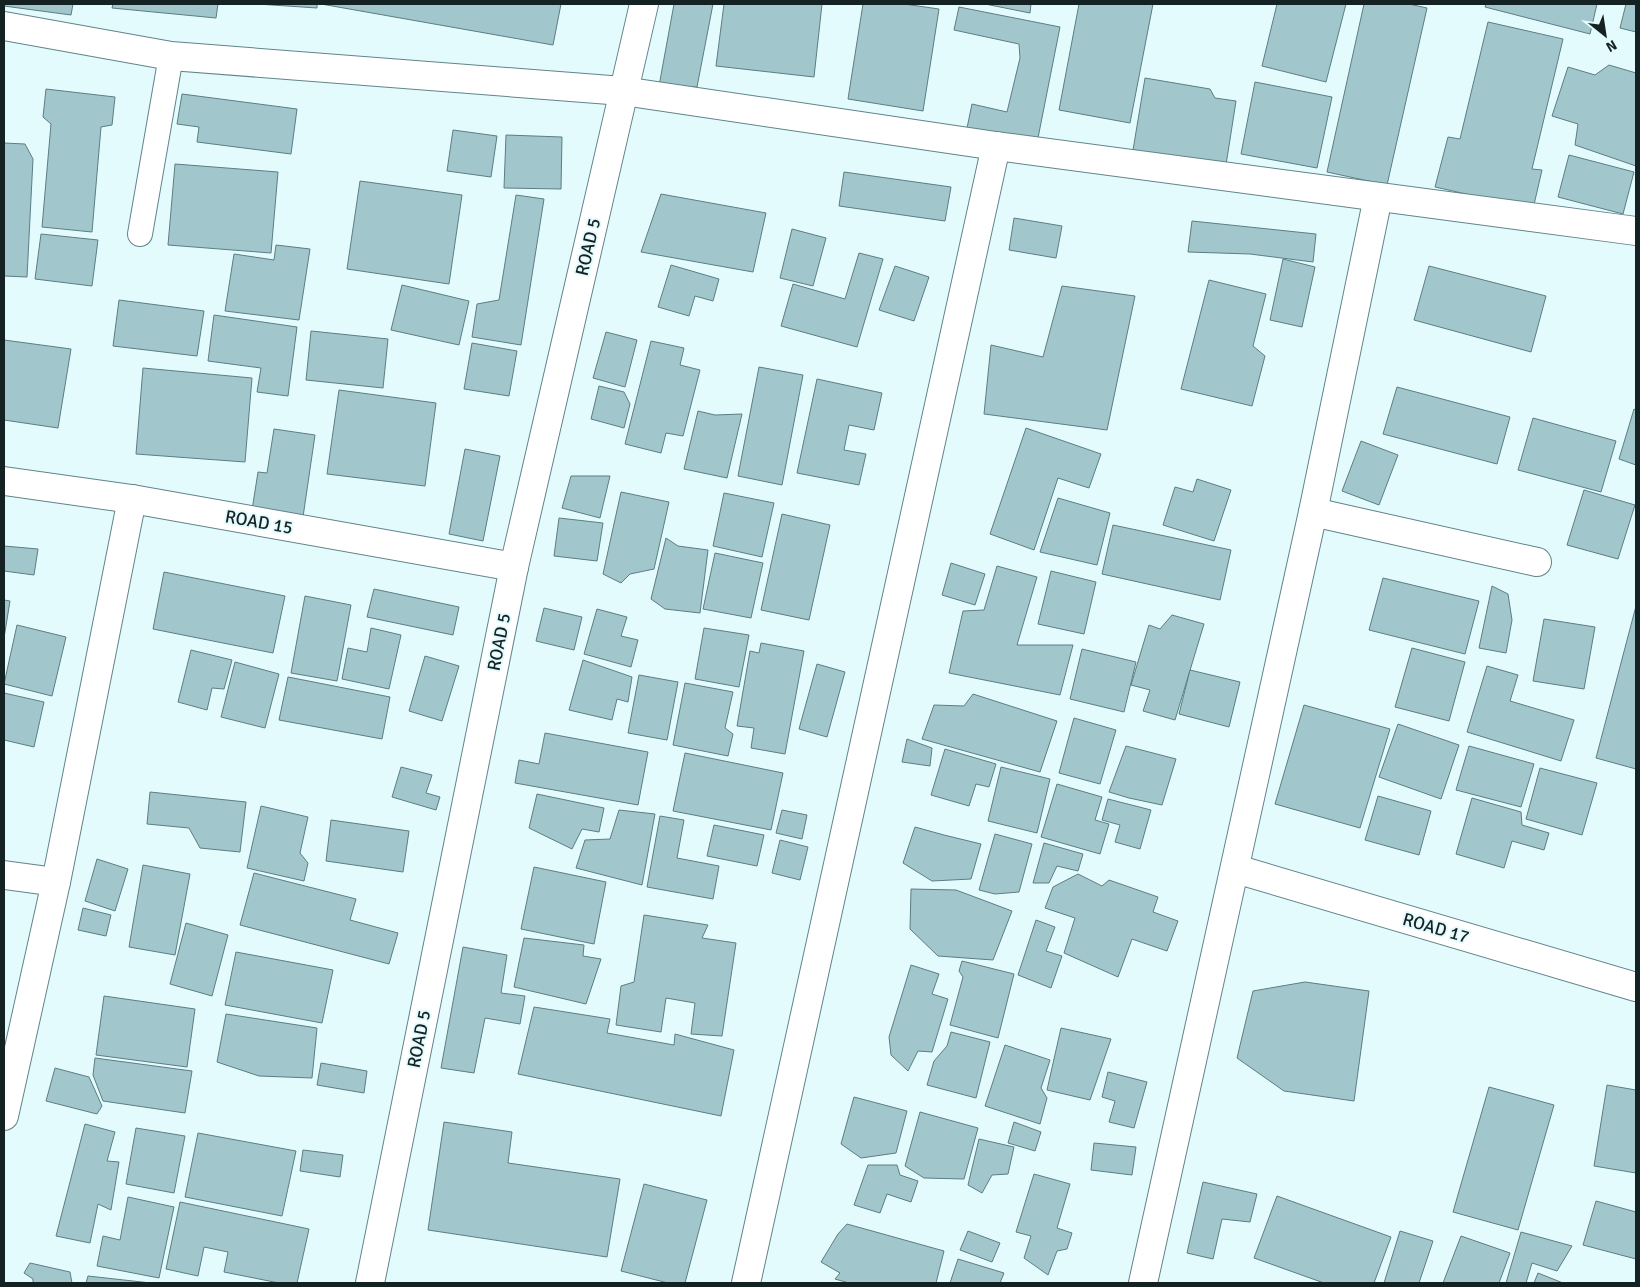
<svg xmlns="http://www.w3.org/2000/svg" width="1640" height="1287" viewBox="0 0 1640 1287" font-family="Signika,sans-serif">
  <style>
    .building { fill: #a1c6cc; stroke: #5b7e83 }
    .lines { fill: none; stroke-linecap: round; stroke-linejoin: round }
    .service-casing { stroke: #61848a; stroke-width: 26 }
    .minor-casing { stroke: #61848a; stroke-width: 30 }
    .service { stroke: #fff; stroke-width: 24 }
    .minor { stroke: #fff; stroke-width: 28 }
    .labels { text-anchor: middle; stroke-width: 4; stroke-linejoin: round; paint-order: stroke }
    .street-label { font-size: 18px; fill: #142224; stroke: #e4fbfe }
  </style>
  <rect width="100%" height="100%" fill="#e4fbfe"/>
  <!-- building -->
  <g class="building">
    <polygon points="4,4 73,4 71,15 4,6"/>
    <polygon points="113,4 218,4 216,18 112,8"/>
    <polygon points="257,4 317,4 317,8"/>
    <polygon points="321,4 561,4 553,45"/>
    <polygon points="674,4 713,4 697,87 659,86"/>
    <polygon points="724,4 822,4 814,77 716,66"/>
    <polygon points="863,4 904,4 939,9 923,111 848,99"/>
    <polygon points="985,4 1031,4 1030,13"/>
    <polygon points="1079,4 1153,4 1130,123 1059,110"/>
    <polygon points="1277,4 1346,4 1326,82 1262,66"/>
    <polygon points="1364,4 1409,4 1427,8 1387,185 1327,172"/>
    <polygon points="1486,4 1597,4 1590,34 1485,7"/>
    <polygon points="1626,4 1636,4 1636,32 1620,28"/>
    <polygon points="959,7 1060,27 1037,143 967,128 972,104 1007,112 1020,58 1019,44 954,30"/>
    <polygon points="1488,22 1563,39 1532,169 1542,170 1533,209 1435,187 1448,137 1460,139"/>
    <polygon points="1609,65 1636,73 1636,166 1575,145 1578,124 1552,116 1568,67 1595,75"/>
    <polygon points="1145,78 1210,89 1215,98 1236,101 1226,165 1133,150"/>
    <polygon points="1255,82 1332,97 1317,168 1241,154"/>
    <polygon points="46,89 115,97 112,125 101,127 92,232 42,227 51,124 43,117"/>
    <polygon points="182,94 297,109 291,154 197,142 199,127 177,124"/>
    <polygon points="453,130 497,136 491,177 447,171"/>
    <polygon points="506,135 562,137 561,189 504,188"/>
    <polygon points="4,143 25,144 33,159 27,277 4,276"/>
    <polygon points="1569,155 1634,172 1623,214 1558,197"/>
    <polygon points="175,164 278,172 271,253 168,245"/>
    <polygon points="844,172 951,187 945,221 839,206"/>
    <polygon points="360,181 462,195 449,284 347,269"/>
    <polygon points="661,194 766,213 753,272 641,252"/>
    <polygon points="516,195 544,199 521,345 472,337 477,304 499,300"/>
    <polygon points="1014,218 1062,226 1056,258 1009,250"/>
    <polygon points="1192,221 1316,234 1313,262 1250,254 1188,252"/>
    <polygon points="792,229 826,238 813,286 780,278"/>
    <polygon points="41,234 98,240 92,286 35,279"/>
    <polygon points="276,245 310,249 299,320 225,311 234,254 274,260"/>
    <polygon points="859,253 883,259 857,347 781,326 793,284 845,299"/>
    <polygon points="1283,259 1315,267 1302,327 1270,320"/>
    <polygon points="671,265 719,279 713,301 695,296 689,316 658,307"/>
    <polygon points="895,266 929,277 914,321 879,310"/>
    <polygon points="1429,266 1546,296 1531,352 1414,320"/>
    <polygon points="1209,280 1266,294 1253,346 1265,356 1252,406 1181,389"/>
    <polygon points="402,285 469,301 459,345 391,330"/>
    <polygon points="1062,286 1135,296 1107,430 984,414 991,345 1043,357"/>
    <polygon points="119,300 204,311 197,356 113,346"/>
    <polygon points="214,315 297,327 288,396 257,392 261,368 208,361"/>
    <polygon points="311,331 388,339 383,388 306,380"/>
    <polygon points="606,332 637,340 625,387 593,378"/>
    <polygon points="4,340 71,349 58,428 4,420"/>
    <polygon points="651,341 684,348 680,365 700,370 683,436 666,433 661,453 625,444"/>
    <polygon points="472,343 517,351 509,396 464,389"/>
    <polygon points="759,367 803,375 782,485 738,476"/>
    <polygon points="143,368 252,378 245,462 136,454"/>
    <polygon points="817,379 882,393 874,430 849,425 844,450 866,454 859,485 797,473"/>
    <polygon points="599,386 624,392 630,404 624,428 591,419"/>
    <polygon points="1397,387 1510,417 1497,464 1383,434"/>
    <polygon points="339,390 436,403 425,486 327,474"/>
    <polygon points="1634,409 1636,410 1636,465 1619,459"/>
    <polygon points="698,411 715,415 742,414 727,478 684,469"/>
    <polygon points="1533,418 1616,441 1601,492 1518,470"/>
    <polygon points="1026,428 1101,454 1089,488 1058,478 1034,550 990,534"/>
    <polygon points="274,429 315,435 303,517 252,510 258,472 267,473"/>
    <polygon points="1361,441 1398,455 1379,505 1342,491"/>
    <polygon points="465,449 500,456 483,541 449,534"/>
    <polygon points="571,476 610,476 600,518 562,508"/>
    <polygon points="1197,479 1231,490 1214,541 1163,525 1175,487 1193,492"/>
    <polygon points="1584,490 1635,505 1618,559 1567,545"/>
    <polygon points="621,492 669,502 654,569 630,574 621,583 603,574"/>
    <polygon points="724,493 774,503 762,557 713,546"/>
    <polygon points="1058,498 1110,513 1097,565 1040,552"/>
    <polygon points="782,514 830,525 809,620 761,610"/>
    <polygon points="559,518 603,523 597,561 554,556"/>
    <polygon points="1113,525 1231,550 1220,600 1102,574"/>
    <polygon points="666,538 678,546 708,550 700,613 665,609 651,599"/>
    <polygon points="4,546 38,549 34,575 4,571"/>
    <polygon points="715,553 763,563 751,618 703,609"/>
    <polygon points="951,563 985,574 975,605 942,595"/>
    <polygon points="997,566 1037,577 1017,645 1073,645 1060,695 949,673 963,611 984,610"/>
    <polygon points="1051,571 1096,582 1084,634 1038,624"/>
    <polygon points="164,572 285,596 273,653 153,629"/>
    <polygon points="1383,578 1479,601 1465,654 1369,630"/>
    <polygon points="1492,586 1508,594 1512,620 1506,653 1479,648"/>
    <polygon points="374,589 459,607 453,635 367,617"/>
    <polygon points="305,596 351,605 337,681 291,673"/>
    <polygon points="4,600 10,601 4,638"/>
    <polygon points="1636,606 1636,769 1596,758"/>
    <polygon points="544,608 582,617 574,650 536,641"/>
    <polygon points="597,609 627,617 621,636 638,640 631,667 584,654"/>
    <polygon points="1172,615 1204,624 1175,720 1143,711 1150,690 1131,685 1149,625 1160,629"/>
    <polygon points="1544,619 1595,627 1584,689 1533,681"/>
    <polygon points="17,625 66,637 52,696 4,684"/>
    <polygon points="371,628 401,635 389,689 342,679 348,648 367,652"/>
    <polygon points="704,628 749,635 739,687 695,679"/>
    <polygon points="761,643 804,651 785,754 751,748 754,728 737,726 750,651 759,653"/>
    <polygon points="1412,648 1465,662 1449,721 1395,707"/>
    <polygon points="1082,649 1136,662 1124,712 1070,699"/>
    <polygon points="191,650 232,660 224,689 212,688 207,710 178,702"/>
    <polygon points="425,656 459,666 442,721 409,711"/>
    <polygon points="583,660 632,677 628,702 617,699 612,720 569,710"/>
    <polygon points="235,662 279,674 265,728 221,717"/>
    <polygon points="817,664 845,672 827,737 799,729"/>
    <polygon points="1487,666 1518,675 1510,701 1574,720 1561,761 1467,732"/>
    <polygon points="1190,670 1240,682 1229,727 1179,714"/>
    <polygon points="639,675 678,682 667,740 628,733"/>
    <polygon points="288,677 390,697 382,739 279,720"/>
    <polygon points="685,683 733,692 725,728 733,734 728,756 673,745"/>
    <polygon points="4,693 44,702 34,747 4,740"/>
    <polygon points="973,694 1057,721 1040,772 922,739 934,705 964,706"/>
    <polygon points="1304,705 1390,729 1360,828 1275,804"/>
    <polygon points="1074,718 1116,730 1100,784 1059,773"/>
    <polygon points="1398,724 1459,745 1441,799 1379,777"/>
    <polygon points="545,733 648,752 638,805 515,783 519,760 539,764"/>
    <polygon points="907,739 932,748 930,766 902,762"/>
    <polygon points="1126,746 1176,759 1162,805 1129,798 1109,792"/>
    <polygon points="1469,746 1534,764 1521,807 1456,790"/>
    <polygon points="945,749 996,764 989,787 976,784 969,806 931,795"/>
    <polygon points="685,753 783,773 771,830 673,811"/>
    <polygon points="401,767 432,775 426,793 440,797 436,810 392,797"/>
    <polygon points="1001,767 1050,779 1037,833 988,821"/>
    <polygon points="1540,768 1597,783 1582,835 1526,819"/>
    <polygon points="1057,784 1102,797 1095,820 1109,824 1100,854 1041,837"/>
    <polygon points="150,792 246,802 240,852 200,848 189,828 147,824"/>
    <polygon points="537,794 604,808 599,832 582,829 572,849 529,828"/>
    <polygon points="1378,796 1431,811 1419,855 1365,840"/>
    <polygon points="1472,798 1521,812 1522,825 1549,833 1544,850 1512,841 1504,868 1456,854"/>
    <polygon points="1108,799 1151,810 1140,849 1115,842 1120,825 1102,820"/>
    <polygon points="261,806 308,817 300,853 308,863 304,881 247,868"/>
    <polygon points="619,810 655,814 642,885 576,868 585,840 610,839"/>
    <polygon points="782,810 807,815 802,839 776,833"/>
    <polygon points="660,816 684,820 677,858 719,866 713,899 647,887"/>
    <polygon points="331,820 409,831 403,872 326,861"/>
    <polygon points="714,825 764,835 757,866 707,856"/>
    <polygon points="915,827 944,835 981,844 971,879 932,881 903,863"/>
    <polygon points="995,834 1032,844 1019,892 995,894 979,890"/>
    <polygon points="780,840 808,847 800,880 772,873"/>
    <polygon points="1044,843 1083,854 1078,871 1057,866 1049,883 1033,883"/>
    <polygon points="97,859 128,869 115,911 85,901"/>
    <polygon points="143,865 190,874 175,955 129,947"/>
    <polygon points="534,867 606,882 594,944 521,929"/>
    <polygon points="254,873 356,899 350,920 398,933 389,964 240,925"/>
    <polygon points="1078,874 1102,886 1109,880 1158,897 1153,912 1178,921 1167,951 1132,939 1118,977 1064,953 1075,918 1045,908 1053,887"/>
    <polygon points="911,889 956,890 1012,911 993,960 938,956 910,929"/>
    <polygon points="83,908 111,915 106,936 78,930"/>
    <polygon points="644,915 708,925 702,938 736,943 722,1036 691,1034 695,1003 666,998 661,1032 616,1025 621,986 634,982"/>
    <polygon points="1036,920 1055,927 1046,951 1062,956 1051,988 1018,975"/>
    <polygon points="186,923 228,935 212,996 170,984"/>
    <polygon points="524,938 584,945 583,956 601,959 586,1004 514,987"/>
    <polygon points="463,947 507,955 501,993 525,996 520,1024 485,1018 474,1073 441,1068"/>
    <polygon points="236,952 333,970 322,1023 225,1005"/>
    <polygon points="962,961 1014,974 998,1038 950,1025 963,977 959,971"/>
    <polygon points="911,965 939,974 932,994 948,999 932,1052 918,1051 908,1071 891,1055 889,1037"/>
    <polygon points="1305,982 1369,991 1354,1101 1284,1091 1237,1058 1253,991"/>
    <polygon points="104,996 195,1009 187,1067 96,1055"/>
    <polygon points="534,1007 610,1019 607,1033 674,1045 675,1034 734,1050 721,1116 518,1074"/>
    <polygon points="226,1014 317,1028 312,1078 259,1076 217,1062"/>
    <polygon points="1061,1028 1111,1039 1090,1100 1047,1090"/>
    <polygon points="951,1032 990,1042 976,1098 927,1085 934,1061 947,1046"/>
    <polygon points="1005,1045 1050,1060 1041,1088 1047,1098 1040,1124 985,1106"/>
    <polygon points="95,1058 192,1071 185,1113 103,1101 93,1075"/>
    <polygon points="321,1063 367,1071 364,1093 317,1085"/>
    <polygon points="55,1068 89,1077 102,1106 97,1114 46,1101"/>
    <polygon points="1108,1072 1147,1082 1134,1128 1109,1122 1115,1101 1102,1097"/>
    <polygon points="1607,1085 1636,1090 1636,1173 1594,1166"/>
    <polygon points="1489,1087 1554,1105 1518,1230 1453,1212"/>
    <polygon points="854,1097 907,1111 896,1153 861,1158 841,1144"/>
    <polygon points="920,1112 978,1128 964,1179 924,1178 905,1166"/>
    <polygon points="444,1122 512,1132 508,1163 620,1179 607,1257 428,1230"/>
    <polygon points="1014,1122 1041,1132 1035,1151 1008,1143"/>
    <polygon points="85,1124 115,1132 107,1161 119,1162 111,1210 98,1204 90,1243 56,1236"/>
    <polygon points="136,1128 185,1136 174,1193 126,1184"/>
    <polygon points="198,1133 296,1151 282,1216 185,1197"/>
    <polygon points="979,1139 1014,1147 1008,1174 992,1175 982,1193 968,1185"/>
    <polygon points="1094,1143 1136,1147 1132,1175 1091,1170"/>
    <polygon points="303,1150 343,1155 340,1177 300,1171"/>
    <polygon points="868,1165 897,1165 900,1175 918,1181 911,1202 887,1194 880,1213 854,1205"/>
    <polygon points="1034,1174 1070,1184 1057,1228 1072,1233 1067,1249 1057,1251 1048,1275 1024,1258 1031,1236 1016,1232"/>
    <polygon points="1203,1182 1257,1194 1250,1222 1222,1219 1213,1259 1187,1253"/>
    <polygon points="644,1184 707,1200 685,1283 668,1283 621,1271"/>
    <polygon points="1277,1196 1391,1237 1374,1283 1324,1283 1254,1258"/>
    <polygon points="128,1197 174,1207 159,1278 97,1266 103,1236 120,1240"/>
    <polygon points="1596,1201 1636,1212 1636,1259 1583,1245"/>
    <polygon points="180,1202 309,1229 297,1283 279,1283 224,1272 228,1252 204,1247 198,1276 166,1269"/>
    <polygon points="847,1224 944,1251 936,1283 849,1283 835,1279 840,1273 821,1262 838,1234"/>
    <polygon points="968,1231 1000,1243 992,1262 960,1250"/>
    <polygon points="1400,1231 1433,1241 1419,1283 1384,1283"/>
    <polygon points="1521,1232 1572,1246 1557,1271 1532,1263 1526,1283 1506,1283"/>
    <polygon points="1461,1236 1510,1253 1499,1283 1443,1283"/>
    <polygon points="958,1259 1004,1273 1000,1283 950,1283"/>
    <polygon points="30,1263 70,1272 72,1283 33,1283 33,1279 24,1273"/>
    <polygon points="1538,1273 1563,1283 1534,1283"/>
    <polygon points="88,1276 151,1283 86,1283"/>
  </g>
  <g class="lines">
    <defs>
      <polyline id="service" points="140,234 171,56"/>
      <g id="minor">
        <polyline points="4,26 171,56 623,91 996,146 1636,231"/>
        <polyline points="4,481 132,499 514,567"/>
        <polyline points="1313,512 1537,562"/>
        <polyline points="1236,869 1636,987"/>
        <polyline points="4,875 56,882"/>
        <polyline points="4,1116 56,882 132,499"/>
        <polyline points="370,1283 514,567 644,4"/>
        <polyline points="746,1283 996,146"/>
        <polyline points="1143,1283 1313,512 1378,197"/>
      </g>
    </defs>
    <!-- service casing -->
    <use href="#service" class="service-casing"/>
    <!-- minor casing -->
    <use href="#minor" class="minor-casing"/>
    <!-- service -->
    <use href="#service" class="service"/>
    <!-- minor -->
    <use href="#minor" class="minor"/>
  </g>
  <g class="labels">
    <!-- street labels -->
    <g class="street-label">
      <text transform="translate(588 247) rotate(-77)" y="6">ROAD 5</text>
      <text transform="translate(259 522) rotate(10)" y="6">ROAD 15</text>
      <text transform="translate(499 642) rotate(-79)" y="6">ROAD 5</text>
      <text transform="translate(1436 928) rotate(16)" y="6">ROAD 17</text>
      <text transform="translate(419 1039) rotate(-79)" y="6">ROAD 5</text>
    </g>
  </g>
  <!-- border -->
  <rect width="1640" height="1287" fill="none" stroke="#142224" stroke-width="10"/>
  <!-- north arrow -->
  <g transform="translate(1605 35) rotate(150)" stroke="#e4fbfe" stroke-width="4" paint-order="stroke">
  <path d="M0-4L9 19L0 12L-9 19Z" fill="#142224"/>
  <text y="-8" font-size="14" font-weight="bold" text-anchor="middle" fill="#142224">N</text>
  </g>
</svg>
